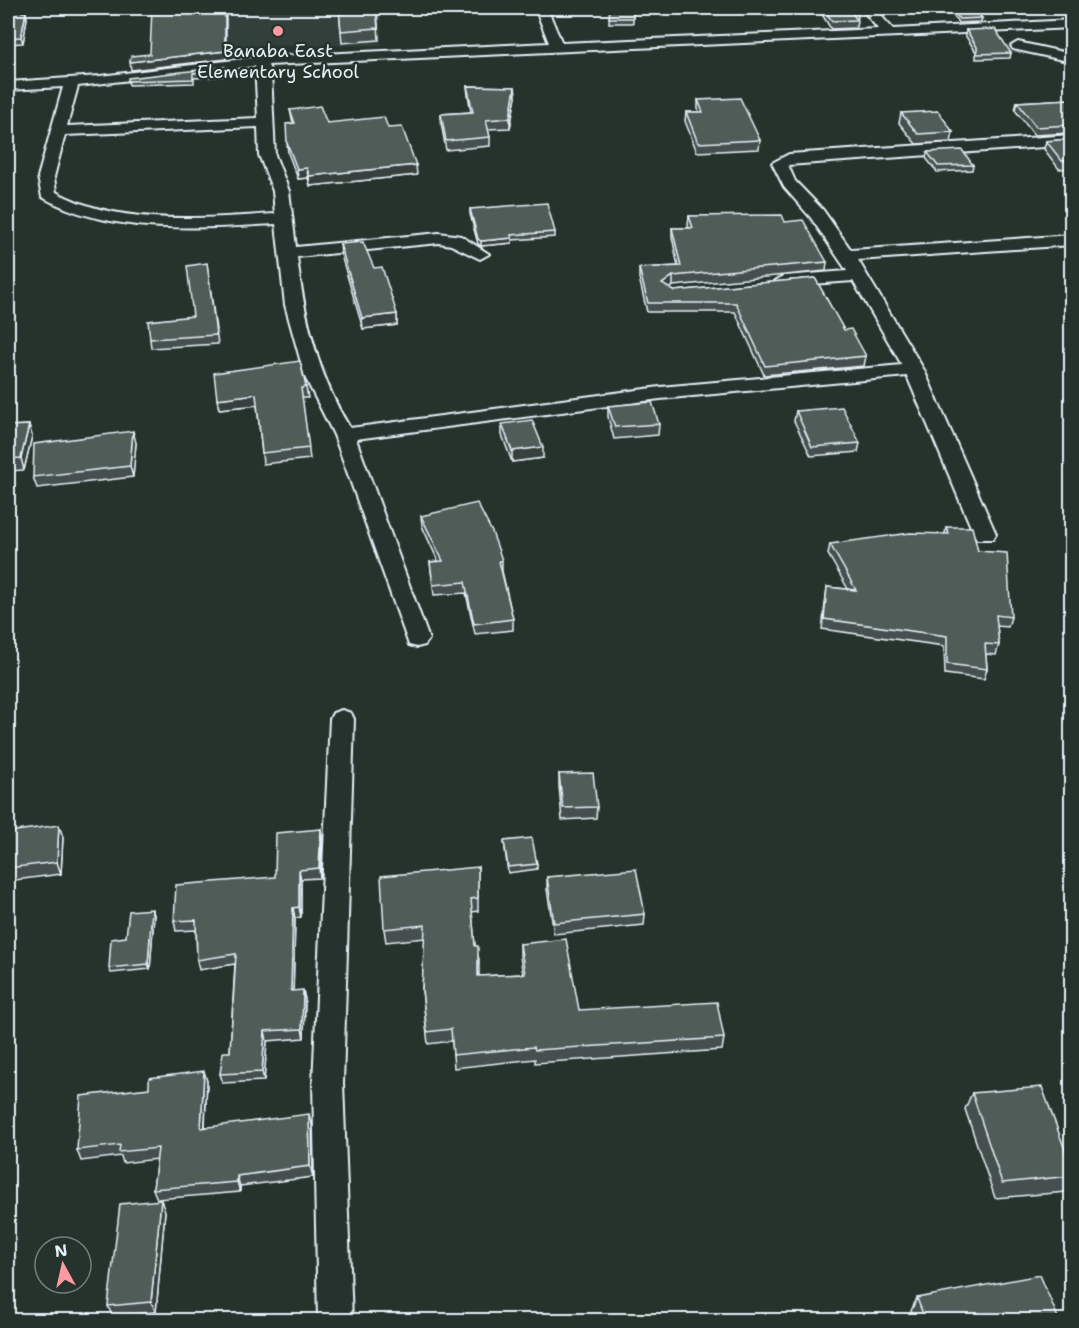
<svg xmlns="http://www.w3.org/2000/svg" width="1079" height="1328" viewBox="0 0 1079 1328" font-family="'Shantell Sans',sans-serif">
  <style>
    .built { fill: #333f3a }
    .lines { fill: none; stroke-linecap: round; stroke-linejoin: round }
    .minor-casing { stroke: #e8f1f8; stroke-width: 4 }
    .minor { fill: #26332d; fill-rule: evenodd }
    .wall { fill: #454f4d; stroke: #e8f1f8; stroke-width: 1.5 }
    .shaded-wall { fill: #38403e; stroke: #e8f1f8; stroke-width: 1.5 }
    .building { fill: #505c59; stroke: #e8f1f8; stroke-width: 1.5 }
    .poi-dot { fill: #ff9aa2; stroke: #26332d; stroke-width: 2 }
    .labels { text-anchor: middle; stroke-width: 5; stroke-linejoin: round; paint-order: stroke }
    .far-poi-label { font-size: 18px; fill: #e8f1f8; stroke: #26332d }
  </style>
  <rect width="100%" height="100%" fill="#26332d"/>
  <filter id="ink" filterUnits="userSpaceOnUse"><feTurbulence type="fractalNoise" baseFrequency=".0167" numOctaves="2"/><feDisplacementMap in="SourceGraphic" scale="12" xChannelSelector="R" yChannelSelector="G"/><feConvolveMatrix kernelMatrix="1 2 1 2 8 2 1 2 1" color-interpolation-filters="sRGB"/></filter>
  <g filter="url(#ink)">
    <!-- built -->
    <polygon class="built" points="188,8 380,8 381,45 170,47"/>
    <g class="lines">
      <defs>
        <g id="minor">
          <path d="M535,8H547L562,43L878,29L861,8H874L893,29L1072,20V28L268,65L271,73L275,155L289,191L296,247L439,233L461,236L489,254L480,259L451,245L439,243L297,257C304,316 318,377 350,428L660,387L902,365L853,281L784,286L775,281L784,276L847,271L811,218L784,187L772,163L789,154L1072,135V145L788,165L795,181L823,210L851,250L1072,235V245L858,260L924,370L996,534L993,539H977L974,534L907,376L660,399L356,439L429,639L425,645L417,647L409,645L334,435L305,377L285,305L276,224C200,228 112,236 42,197L38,177L63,87L8,90V82L100,76L260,57L549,43ZM255,66L258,118L67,126L78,86ZM258,127L259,155L273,191L275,214C205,218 120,227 56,192L54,177L65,135Z"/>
          <polygon points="1018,42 1072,54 1072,62 1013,49 1011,46"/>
          <polygon points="342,710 351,713 354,719 343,1083 352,1320 318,1320 313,1083 330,719 333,713"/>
        </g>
      </defs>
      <!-- minor casing -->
      <use href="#minor" class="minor-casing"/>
      <!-- minor -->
      <use href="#minor" class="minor"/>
    </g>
    <!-- wall -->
    <g class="wall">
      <polygon points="8,8 25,8 25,12 27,18 23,43 8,44"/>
      <polygon points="339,8 377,8 379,40 342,43"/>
      <polygon points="610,8 633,8 633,23 609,23"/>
      <polygon points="818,8 855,8 858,13 856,28 831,29"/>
      <polygon points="949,8 973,8 982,18 981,22 958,23"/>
      <polygon points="966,30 1011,53 1010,58 976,59 976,52 965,35"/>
      <polygon points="225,67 226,76 194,78 194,83 129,85 128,81"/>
      <polygon points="467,86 515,87 516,96 510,128 488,129 490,137 490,146 446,150 441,123 441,114 471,112 468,95"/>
      <polygon points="1071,99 1071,133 1034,135 1015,110 1017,102"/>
      <polygon points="698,100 760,140 759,149 697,152 685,121 686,112 699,112 698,109"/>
      <polygon points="290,110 327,123 388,128 417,175 310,186 308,178 298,179 288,153 287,143 293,123"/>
      <polygon points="901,113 953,132 951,142 916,144 899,123"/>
      <polygon points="1071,139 1071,168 1059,169 1044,149 1046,141"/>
      <polygon points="927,152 973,165 972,170 937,172 926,158"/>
      <polygon points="470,209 555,232 555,237 512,240 512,243 481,246 478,244 470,214"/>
      <polygon points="689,216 785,222 827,262 826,271 673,286 669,288 674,291 815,278 844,330 866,356 864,366 764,375 735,312 647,312 639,278 639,268 678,266 672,237 672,228 689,228 688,225"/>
      <polygon points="340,244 374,268 397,314 397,325 363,329 341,255"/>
      <polygon points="207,263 218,344 151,348 150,339 193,316"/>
      <polygon points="306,387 308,398 302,398 310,459 263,464 257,405 219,409 217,399"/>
      <polygon points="608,406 659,424 658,435 614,439 608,417"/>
      <polygon points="796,411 860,443 858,452 811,456 794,421"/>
      <polygon points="502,424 543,458 512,462 502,435"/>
      <polygon points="29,425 32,436 24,470 8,471 8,426"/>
      <polygon points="136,443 133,477 37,488 33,477"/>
      <polygon points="421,516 502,571 513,619 513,630 475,634 466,593 434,595 430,562 438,561 422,526"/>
      <polygon points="946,527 978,551 1011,617 1008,627 997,626 999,645 996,655 986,654 987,669 984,679 945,674 944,646 822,629 827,587 848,589 828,554 830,544 945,534"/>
      <polygon points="559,774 597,807 596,818 562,820 559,786"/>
      <polygon points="321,829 322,839 320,878 301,879 301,917 295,918 293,991 305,999 304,1038 267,1041 264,1081 223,1083 220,1074 230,1052 235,964 199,970 197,960 196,930 176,931 174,921 275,877"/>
      <polygon points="8,832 63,837 61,874 8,881"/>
      <polygon points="504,841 537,864 537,869 508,873"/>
      <polygon points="478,867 478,911 472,912 475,946 479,959 479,976 523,974 520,957 520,944 579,1010 724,1038 722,1050 535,1063 535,1059 454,1068 452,1041 428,1044 422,990 425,938 386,942 384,929"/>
      <polygon points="547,877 645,914 644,925 554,934 547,889"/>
      <polygon points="154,915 150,969 111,973 109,968 126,937"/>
      <polygon points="207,1081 205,1127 312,1125 313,1177 240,1186 240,1192 157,1199 153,1189 157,1159 123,1163 121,1156 81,1161 77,1150"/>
      <polygon points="972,1093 1071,1166 1071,1183 1067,1192 995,1198 965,1109"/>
      <polygon points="165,1211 156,1312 112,1316 108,1306"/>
      <polygon points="917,1298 1059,1320 915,1320 911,1311"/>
    </g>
    <!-- shaded-wall -->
    <g class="shaded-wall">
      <polygon points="225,8 226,8 226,59 131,70 130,62 225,51"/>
      <polygon points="26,12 27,18 23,43 21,37"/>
      <polygon points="515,87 516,96 510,128 510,118"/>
      <polygon points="416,165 417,175 310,186 309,176"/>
      <polygon points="307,168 308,178 298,179 297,169"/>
      <polygon points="512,238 512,243 481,246 481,241"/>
      <polygon points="673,276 673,286 662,294 662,284"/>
      <polygon points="397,314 397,325 363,329 362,318"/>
      <polygon points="256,394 258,405 219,409 217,399"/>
      <polygon points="29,425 32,436 24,470 21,458"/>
      <polygon points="133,431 136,443 133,477 130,466"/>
      <polygon points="543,447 543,458 512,462 512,451"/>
      <polygon points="502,560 502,571 499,571 499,561"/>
      <polygon points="59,825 63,837 61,874 57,862"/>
      <polygon points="321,829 322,839 320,878 319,868"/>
      <polygon points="299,870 301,879 301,917 299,907"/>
      <polygon points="293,908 295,918 293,1000 291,991"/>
      <polygon points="152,909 154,915 150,969 148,964"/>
      <polygon points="303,990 305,999 304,1038 302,1029"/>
      <polygon points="265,1031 267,1041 264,1081 262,1072"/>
      <polygon points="204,1071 207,1081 204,1138 201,1128"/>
      <polygon points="309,1114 312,1125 313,1177 310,1166"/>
      <polygon points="237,1176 240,1186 240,1192 237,1182"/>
      <polygon points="161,1200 165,1211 156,1312 151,1302"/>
    </g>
    <!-- building -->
    <g class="building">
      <polygon points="8,8 23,8 22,12 26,12 21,37 8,38"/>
      <polygon points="152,8 225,8 225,51 130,62 131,56 150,54"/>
      <polygon points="339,8 376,8 378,28 341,31"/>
      <polygon points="610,8 633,8 633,18 609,18"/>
      <polygon points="823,8 855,8 858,13 852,13 857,20 832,21"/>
      <polygon points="952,8 973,8 982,18 959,19"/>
      <polygon points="995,29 1011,53 977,54 977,47 966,30"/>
      <polygon points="225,67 225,71 193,73 193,79 128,81 128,78"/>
      <polygon points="467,86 515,87 510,118 486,120 490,137 446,141 441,114 473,112"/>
      <polygon points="740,98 760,140 698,143 686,112 703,112 698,100"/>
      <polygon points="1071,99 1071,125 1036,127 1017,102"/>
      <polygon points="320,106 327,123 384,117 388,128 402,127 416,165 309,176 307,168 297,169 287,143 286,124 295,123 290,110"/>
      <polygon points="938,111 953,132 918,134 901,113"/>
      <polygon points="1071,139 1071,160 1062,161 1046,141"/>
      <polygon points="962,150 973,165 938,166 927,152"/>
      <polygon points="547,203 555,232 511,235 512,238 481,241 478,239 470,209"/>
      <polygon points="782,215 785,222 803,220 827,262 673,276 662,284 674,291 815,278 844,330 851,329 866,356 765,366 736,303 648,303 639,268 681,266 672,228 693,228 689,216"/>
      <polygon points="363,242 374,268 382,267 397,314 362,318 340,244"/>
      <polygon points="207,263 216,335 150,339 148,321 193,316 187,266"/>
      <polygon points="300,361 306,387 301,388 309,448 262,453 256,394 217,399 214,373"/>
      <polygon points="652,402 659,424 615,427 608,406"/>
      <polygon points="842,407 860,443 812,447 796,411"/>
      <polygon points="532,420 543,447 512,451 502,424"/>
      <polygon points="29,425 21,458 8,459 8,426"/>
      <polygon points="133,431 130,466 33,477 34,444"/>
      <polygon points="477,503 492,532 502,560 499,561 513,619 474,624 465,582 433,585 430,562 443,561 421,516"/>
      <polygon points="946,527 972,527 978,551 1007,553 1011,617 996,615 999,645 985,644 987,669 947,664 947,636 824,619 827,587 856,590 830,544 910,533 949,534"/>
      <polygon points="593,773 597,807 563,808 559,774"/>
      <polygon points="59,825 57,862 8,868 8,832"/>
      <polygon points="321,829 319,868 299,870 299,907 293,908 291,991 303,990 302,1029 265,1031 262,1072 220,1074 223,1052 230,1052 236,954 197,960 196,920 174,921 176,885 275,877 276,833"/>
      <polygon points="532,838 537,864 508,867 504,841"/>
      <polygon points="478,867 478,898 471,899 475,946 478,946 478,976 525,974 520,944 566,939 579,1010 717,1002 724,1038 535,1050 534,1047 453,1055 451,1029 427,1032 422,990 425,925 384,929 381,876"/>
      <polygon points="636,869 645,914 554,923 547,877"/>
      <polygon points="152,909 148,964 109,968 111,939 126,937 129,911"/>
      <polygon points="204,1071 201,1128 309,1114 310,1166 237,1176 237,1182 153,1189 158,1148 119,1152 120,1145 77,1150 81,1096 149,1088 149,1078"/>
      <polygon points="1042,1087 1071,1166 1071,1176 1002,1183 972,1093"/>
      <polygon points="161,1200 151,1302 108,1306 120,1204"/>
      <polygon points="1040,1275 1059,1320 925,1320 917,1298"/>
    </g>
  </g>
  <!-- markers -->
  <circle class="poi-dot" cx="278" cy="31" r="6"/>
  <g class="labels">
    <!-- far-poi labels -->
    <g class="far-poi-label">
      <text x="278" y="57">Banaba East<tspan x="278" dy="21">Elementary School</tspan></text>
    </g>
  </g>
  <!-- margin -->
  <rect width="1079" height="1328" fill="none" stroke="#26332d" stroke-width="30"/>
  <rect x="15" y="15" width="1049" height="1298" fill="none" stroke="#e8f1f8" stroke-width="2" filter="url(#ink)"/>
  <!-- north arrow -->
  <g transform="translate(63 1265) rotate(352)"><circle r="28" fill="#26332d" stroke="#747f7e" stroke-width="1.5"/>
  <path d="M0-4.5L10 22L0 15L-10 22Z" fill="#ff9aa2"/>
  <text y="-9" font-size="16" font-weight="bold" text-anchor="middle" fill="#e8f1f8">N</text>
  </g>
</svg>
